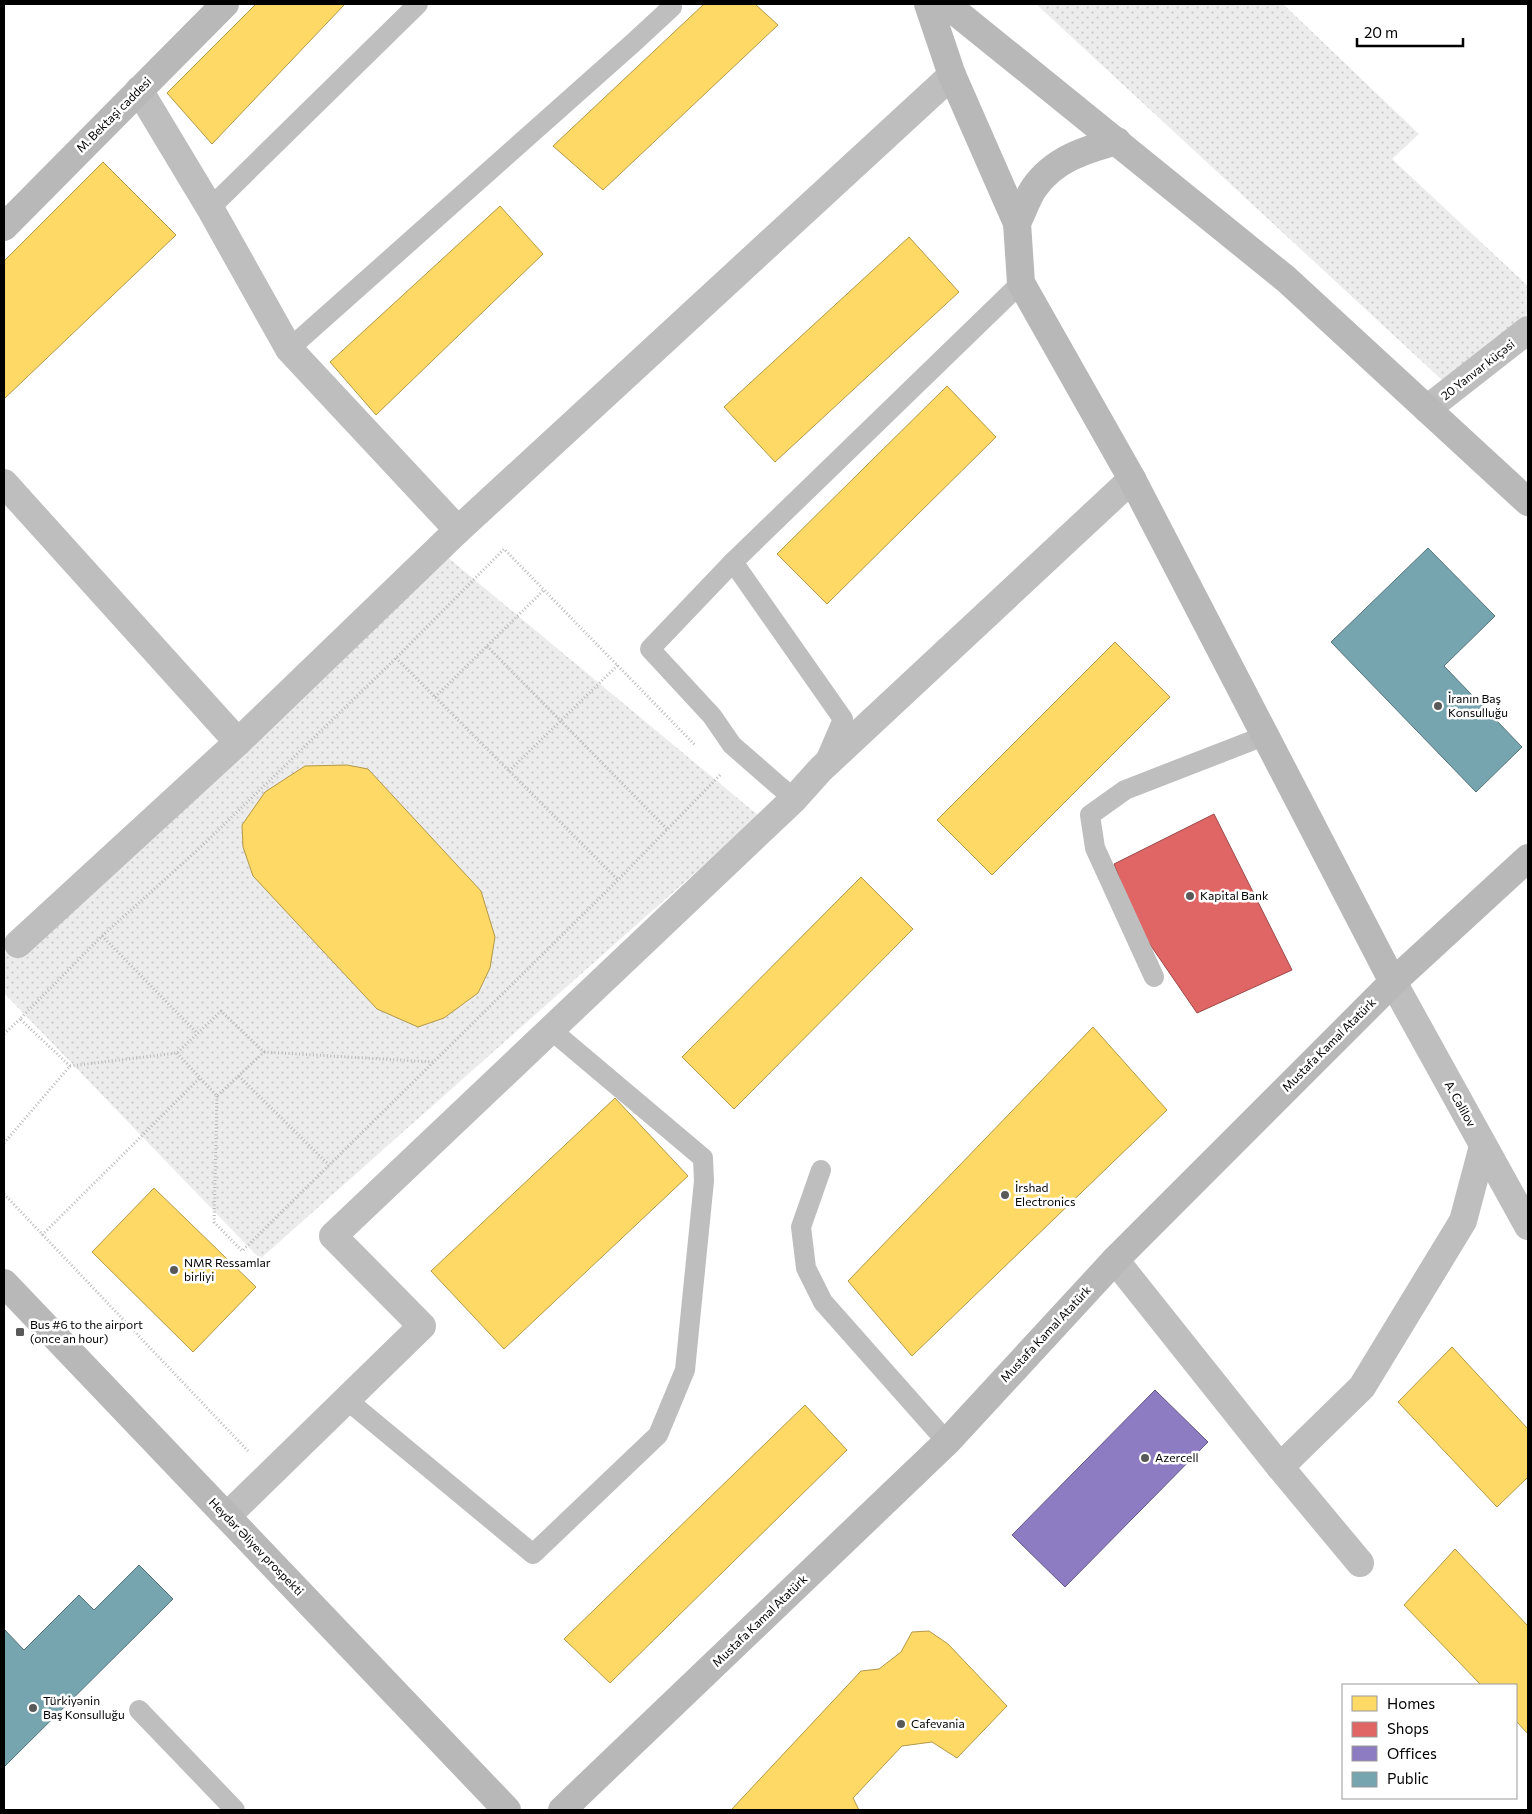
<svg xmlns="http://www.w3.org/2000/svg" width="1532" height="1814" viewBox="0 0 1532 1814" font-family="Commissioner,sans-serif">
  <style>
    .park { fill: url(#park-dots) }
    .homes { fill: #ffd966; stroke: #b29847 }
    .shops { fill: #e06666; stroke: #9d4747 }
    .offices { fill: #8e7cc3; stroke: #635788 }
    .public { fill: #76a5af; stroke: #53747a }
    .lines { fill: none; stroke-linecap: round; stroke-linejoin: round }
    .path { stroke: #b9b9b9; stroke-width: 3; stroke-dasharray: 1 2.5; stroke-linecap: butt }
    .service { stroke: #bebebe; stroke-width: 20 }
    .minor { stroke: #bebebe; stroke-width: 28 }
    .secondary { stroke: #b8b8b8; stroke-width: 28 }
    .poi-dot { fill: #595959; stroke: #fff; stroke-width: 2 }
    .labels { text-anchor: middle; stroke-width: 5; stroke-linejoin: round; paint-order: stroke }
    .street-label { font-size: 12px; fill: #000; stroke: #fff }
    .poi-label { font-size: 12px; fill: #000; stroke: #fff; text-anchor: start }
  </style>
  <defs>
    <pattern id="park-dots" width="8" height="8" patternUnits="userSpaceOnUse" patternTransform="scale(1.25)"><rect width="8" height="8" fill="#ececec"/><path d="M2 2h.1M6 6h.1" fill="none" stroke="#c9c9c9" stroke-width="1.8" stroke-linecap="round"/></pattern>
  </defs>
  <rect width="100%" height="100%" fill="#fff"/>
  <!-- park -->
  <g class="park">
    <polygon points="1036,4 1283,4 1419,134 1392,159 1528,286 1528,314 1442,380"/>
    <polygon points="440,551 759,816 260,1259 4,993 4,949"/>
  </g>
  <!-- homes -->
  <g class="homes">
    <polygon points="256,4 345,4 212,144 167,93"/>
    <polygon points="704,4 755,4 778,25 603,190 553,146"/>
    <polygon points="103,162 176,235 4,399 4,261"/>
    <polygon points="500,206 543,254 376,415 330,362"/>
    <polygon points="909,237 959,292 775,462 724,407"/>
    <polygon points="947,386 996,437 827,604 777,554"/>
    <polygon points="1115,642 1170,697 992,875 937,820"/>
    <polygon points="347,765 368,769 481,891 495,937 490,968 478,993 444,1018 418,1027 377,1009 253,876 243,847 242,825 265,792 305,766"/>
    <polygon points="861,877 913,929 734,1109 682,1057"/>
    <polygon points="1093,1027 1167,1110 912,1356 848,1281"/>
    <polygon points="615,1098 688,1176 504,1349 431,1271"/>
    <polygon points="154,1188 256,1287 193,1352 92,1252"/>
    <polygon points="1452,1347 1528,1429 1528,1477 1497,1507 1398,1402"/>
    <polygon points="805,1405 847,1450 610,1683 564,1639"/>
    <polygon points="1455,1549 1528,1626 1528,1734 1516,1721 1516,1685 1481,1685 1404,1605"/>
    <polygon points="929,1631 948,1644 1007,1706 957,1758 932,1742 902,1746 853,1798 859,1810 731,1810 861,1671 879,1669 901,1652 912,1632"/>
  </g>
  <!-- shops -->
  <polygon class="shops" points="1214,814 1292,970 1197,1013 1138,927 1114,864"/>
  <!-- offices -->
  <polygon class="offices" points="1155,1390 1208,1442 1065,1587 1012,1535"/>
  <!-- public -->
  <g class="public">
    <polygon points="1428,548 1495,616 1444,666 1522,747 1476,792 1331,642"/>
    <polygon points="139,1565 173,1599 4,1767 4,1629 24,1650 79,1595 94,1610"/>
  </g>
  <g class="lines">
    <!-- path -->
    <g class="path">
      <polyline points="487,646 667,829"/>
      <polyline points="396,658 618,880"/>
      <polyline points="435,697 544,590"/>
      <polyline points="509,771 618,665"/>
      <polyline points="102,936 197,1033"/>
      <polyline points="4,1034 20,1019"/>
      <polyline points="264,1052 433,1062"/>
      <polyline points="70,1066 20,1019 102,936 202,846 396,658 504,549 695,745"/>
      <polyline points="239,1076 329,1165"/>
      <polyline points="217,1096 214,1222 242,1251 618,880 721,774"/>
      <polyline points="4,1143 70,1066 177,1053 221,1011 264,1052 217,1096 177,1053"/>
      <polyline points="4,1194 248,1451"/>
      <polyline points="42,1235 200,1078"/>
    </g>
    <!-- service -->
    <g class="service">
      <polyline points="210,208 418,4"/>
      <polyline points="289,349 633,43 672,7 670,4"/>
      <polyline points="733,562 843,719 825,761"/>
      <polyline points="794,799 732,745 712,716 650,649 733,562 1021,283"/>
      <polyline points="1154,977 1095,848 1090,815 1125,790 1264,736"/>
      <polyline points="821,1170 801,1227 806,1268 823,1302 947,1442"/>
      <polyline points="347,1400 533,1554 658,1435 685,1370 704,1181 703,1158 550,1029"/>
      <polyline points="139,1710 235,1810"/>
    </g>
    <!-- minor -->
    <g class="minor">
      <polyline points="139,90 210,208 289,349 458,530"/>
      <polyline points="1427,409 1528,330"/>
      <polyline points="4,483 238,742"/>
      <polyline points="18,944 238,742 458,530 952,75"/>
      <polyline points="1393,982 1528,1226"/>
      <polyline points="1115,1260 1280,1467 1362,1387 1463,1221 1483,1146"/>
      <polyline points="1280,1467 1360,1563"/>
      <polyline points="227,1516 422,1326 333,1236 794,799 821,769 1132,479"/>
    </g>
    <!-- secondary -->
    <g class="secondary">
      <polyline points="928,4 952,75 1017,223 1021,283 1132,479 1393,982"/>
      <polyline points="946,4 1286,279 1528,502"/>
      <path d="M1017,223C1023,212 1027,198 1034,188C1054,159 1085,150 1117,141"/>
      <polyline points="4,227 225,4"/>
      <polyline points="4,1283 507,1810"/>
      <polyline points="562,1810 947,1442 1115,1260 1393,982 1528,858"/>
    </g>
  </g>
  <!-- markers -->
  <g class="poi-dot">
    <circle cx="1438" cy="706" r="5"/>
    <circle cx="1190" cy="896" r="5"/>
    <circle cx="1005" cy="1195" r="5"/>
    <circle cx="174" cy="1270" r="5"/>
    <rect x="15" y="1327" width="10" height="10" rx="2.5"/>
    <circle cx="1145" cy="1458" r="5"/>
    <circle cx="33" cy="1708" r="5"/>
    <circle cx="901" cy="1724" r="5"/>
  </g>
  <g class="labels">
    <!-- street labels -->
    <g class="street-label">
      <text transform="translate(114 115) rotate(-45)" y="4">M. Bektaşi caddesi</text>
      <text transform="translate(1478 370) rotate(-38)" y="4">20 Yanvar küçəsi</text>
      <text transform="translate(1329 1045) rotate(-45)" y="4">Mustafa Kamal Atatürk</text>
      <text transform="translate(1460 1104) rotate(61)" y="4">A. Cəlilov</text>
      <text transform="translate(1046 1334) rotate(-47)" y="4">Mustafa Kamal Atatürk</text>
      <text transform="translate(256 1547) rotate(46)" y="4">Heydər Əliyev prospekti</text>
      <text transform="translate(760 1621) rotate(-44)" y="4">Mustafa Kamal Atatürk</text>
    </g>
    <!-- poi labels -->
    <g class="poi-label">
      <text x="1448" y="703">İranın Baş<tspan x="1448" dy="14">Konsulluğu</tspan></text>
      <text x="1200" y="900">Kapital Bank</text>
      <text x="1015" y="1192">İrshad<tspan x="1015" dy="14">Electronics</tspan></text>
      <text x="184" y="1267">NMR Ressamlar<tspan x="184" dy="14">birliyi</tspan></text>
      <text x="30" y="1329">Bus #6 to the airport<tspan x="30" dy="14">(once an hour)</tspan></text>
      <text x="1155" y="1462">Azercell</text>
      <text x="43" y="1705">Türkiyənin<tspan x="43" dy="14">Baş Konsulluğu</tspan></text>
      <text x="911" y="1728">Cafevania</text>
    </g>
  </g>
  <!-- border -->
  <rect width="1532" height="1814" fill="none" stroke="#000000" stroke-width="10"/>
  <!-- legend -->
  <rect x="1342" y="1684" width="175" height="115" fill="#ffffff" stroke="#999999"/>
  <rect x="1352" y="1696" width="25" height="15" fill="#ffd966" stroke="#999999"/>
  <text x="1387" y="1709" font-size="15" fill="#000000">Homes</text>
  <rect x="1352" y="1722" width="25" height="15" fill="#e06666" stroke="#999999"/>
  <text x="1387" y="1734" font-size="15" fill="#000000">Shops</text>
  <rect x="1352" y="1746" width="25" height="15" fill="#8e7cc3" stroke="#999999"/>
  <text x="1387" y="1759" font-size="15" fill="#000000">Offices</text>
  <rect x="1352" y="1772" width="25" height="15" fill="#76a5af" stroke="#999999"/>
  <text x="1387" y="1784" font-size="15" fill="#000000">Public</text>
  <!-- scale -->
  <path d="M1357 38v8h106v-8" fill="none" stroke="#000000" stroke-width="2.5"/>
  <text x="1364" y="38" font-size="15" fill="#000000" stroke="#ffffff" stroke-width="4" paint-order="stroke">20 m</text>
</svg>
